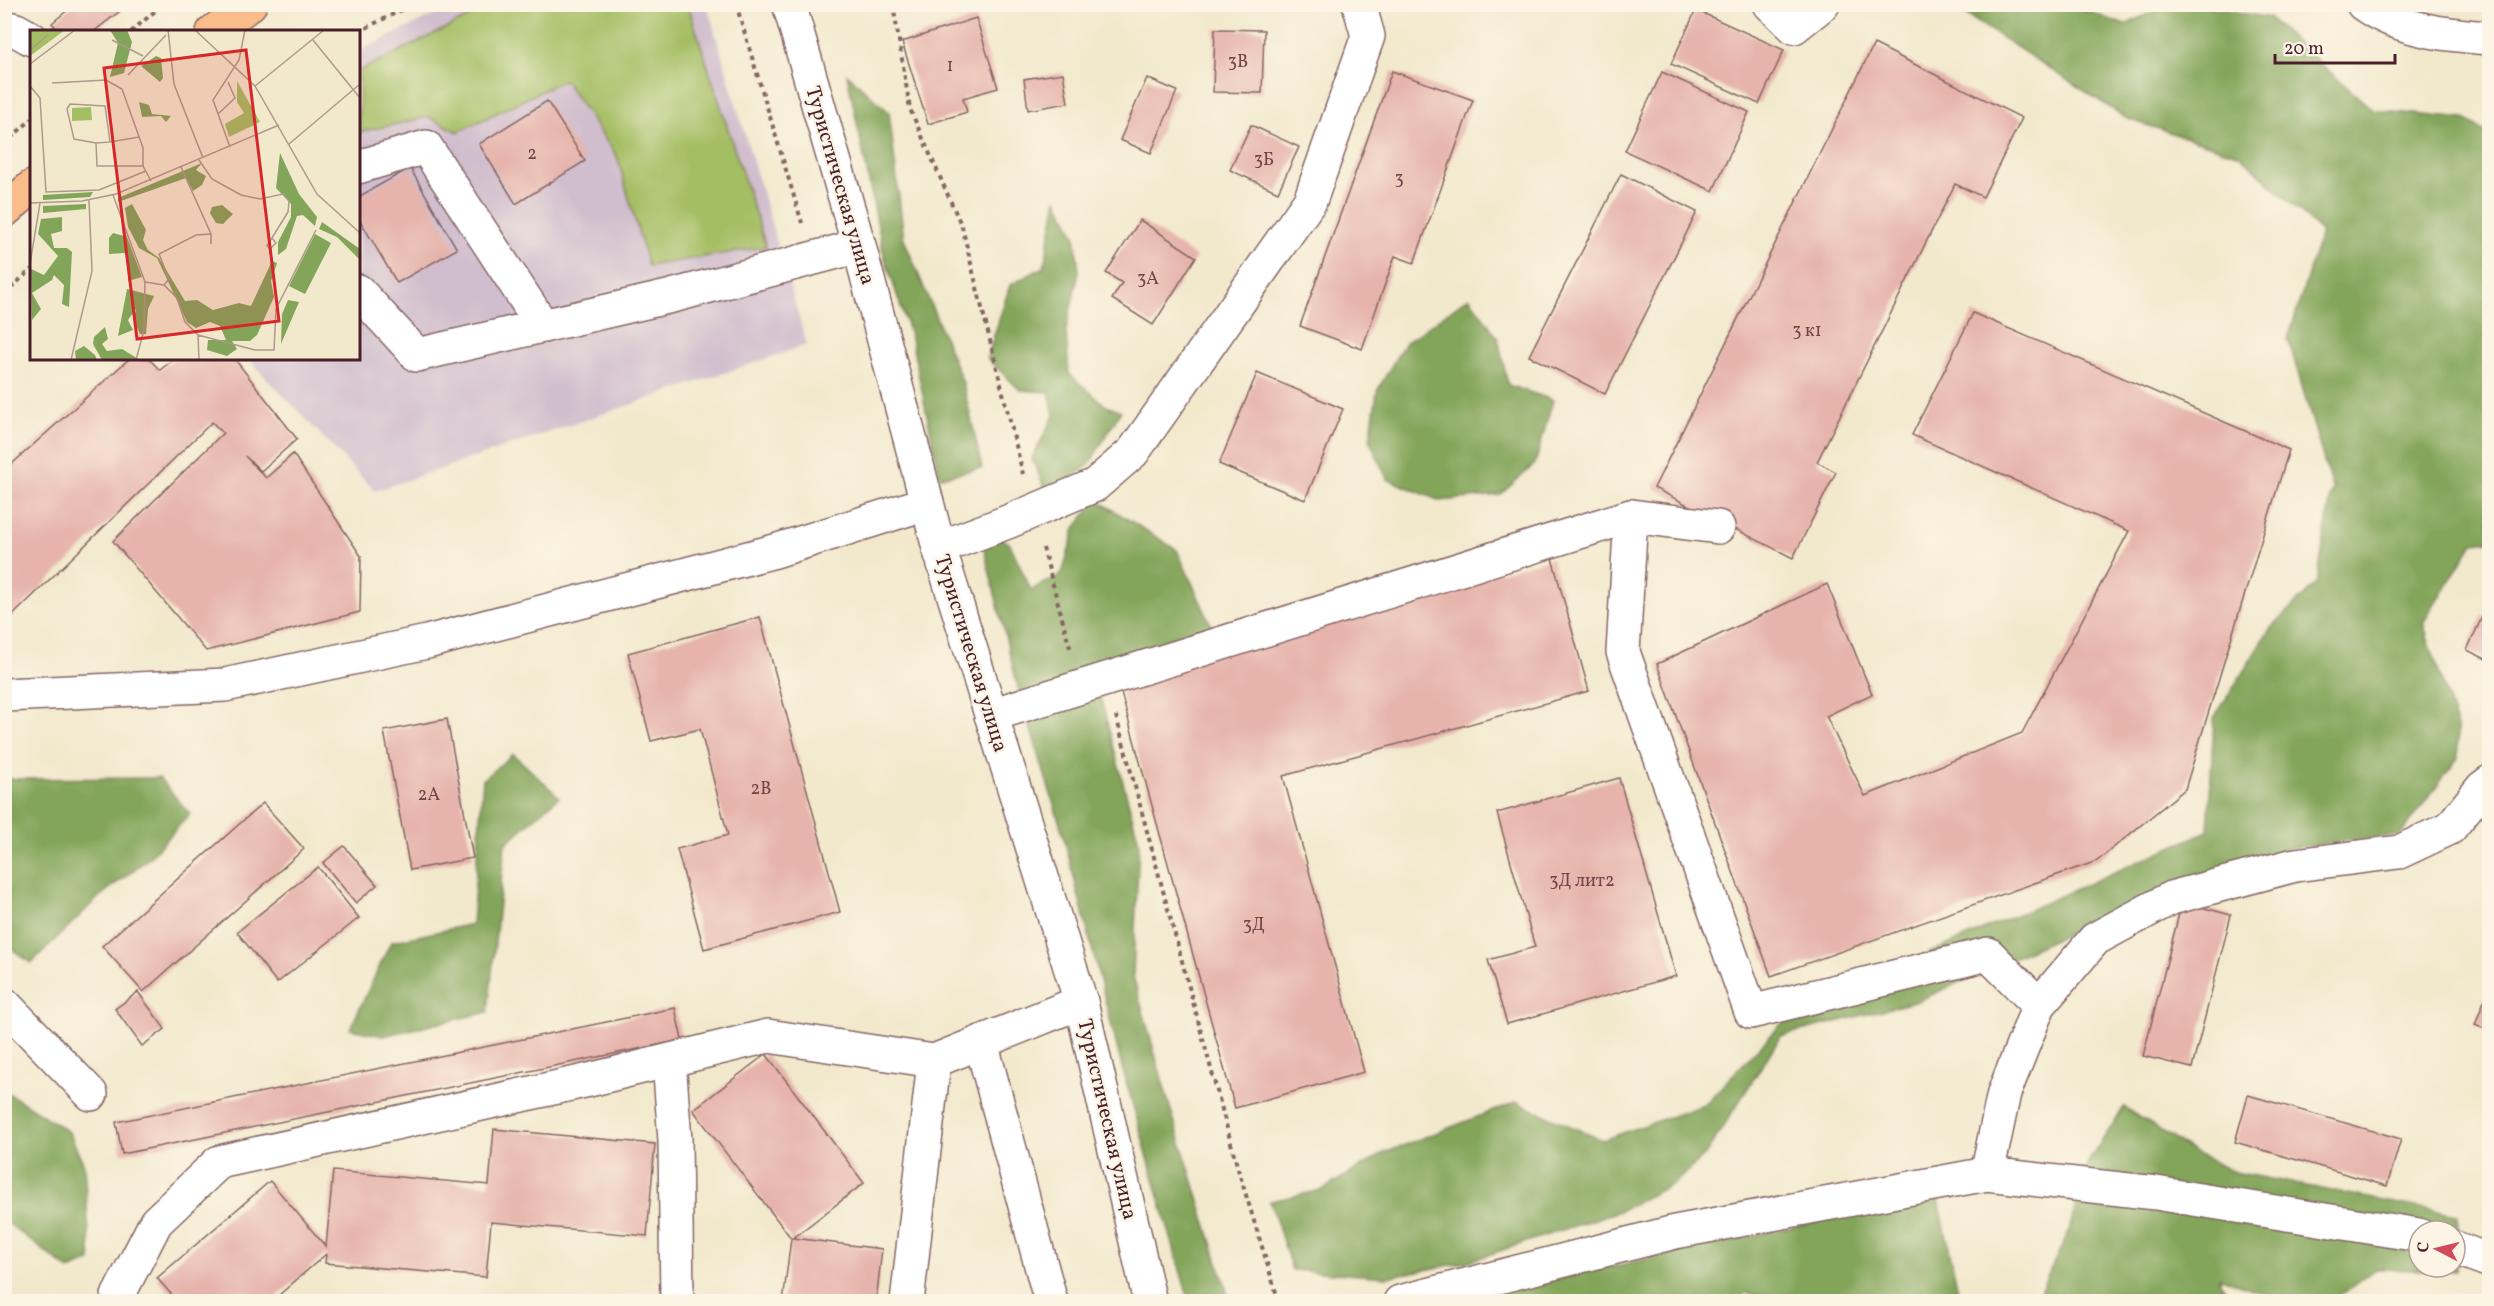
<svg xmlns="http://www.w3.org/2000/svg" width="2494" height="1306" viewBox="0 0 2494 1306" font-family="Vollkorn,serif">
  <style>
    .industrial { fill: #d0bdcd }
    .green { fill: #a4be64; stroke: #776e48; stroke-width: 1.5 }
    .forest { fill: #83a55a; stroke: #666242; stroke-width: 1.5; fill-rule: evenodd }
    .building { fill: #e6b4ab }
    .lines { fill: none; stroke-linecap: round; stroke-linejoin: round }
    .minor-casing { stroke: #856664; stroke-width: 36 }
    .major-casing { stroke: #856664; stroke-width: 36 }
    .path { stroke: #856664; stroke-width: 4; stroke-dasharray: 4.5 4.5; stroke-linecap: butt }
    .minor { stroke: #fff; stroke-width: 33 }
    .major { stroke: #f9bc8a; stroke-width: 33 }
    .labels { text-anchor: middle; stroke-width: 5; stroke-linejoin: round; paint-order: stroke }
    .number-label { font-size: 18px; fill: #71444b }
    .street-label { font-size: 21px; fill: #4a1f2b; stroke: #fcf5e5 }
    .inset-road { fill: none; stroke: #af988c; stroke-width: 1.5 }
    .view { fill: #d62828; fill-opacity: 0.15; stroke: #d62828; stroke-width: 3 }
    .inset-edge { fill: none; stroke: #4a1f2b; stroke-width: 3 }
  </style>
  <rect width="100%" height="100%" fill="#fcf5e5"/>
  <filter id="ink" filterUnits="userSpaceOnUse"><feTurbulence type="fractalNoise" baseFrequency=".0167" numOctaves="2"/><feDisplacementMap in="SourceGraphic" scale="12" xChannelSelector="R" yChannelSelector="G"/><feConvolveMatrix kernelMatrix="1 2 1 2 8 2 1 2 1" color-interpolation-filters="sRGB"/></filter>
  <filter id="wash" filterUnits="userSpaceOnUse"><feTurbulence type="fractalNoise" baseFrequency=".008" numOctaves="4" result="noise"/><feDisplacementMap in="SourceGraphic" scale="24" xChannelSelector="R" yChannelSelector="G"/><feGaussianBlur stdDeviation="1.35" result="paint"/><feColorMatrix in="noise" values="0 0 0 0 0 0 0 0 0 0 0 0 0 0 0 0 0 1.4 0 .05"/><feComposite in="paint" operator="in"/></filter>
  <g filter="url(#wash)">
    <rect width="100%" height="100%" fill="#f2e9cd"/>
    <!-- industrial -->
    <polygon class="industrial" points="455,5 707,5 807,345 375,491 248,359 358,358 359,51"/>
    <!-- green -->
    <polygon class="green" points="493,5 688,5 766,247 648,266 617,156 564,80 458,132 429,117 359,132 359,71"/>
    <!-- forest -->
    <g class="forest">
      <polygon points="1951,5 2071,5 2125,25 2166,5 2203,5 2269,18 2373,110 2465,119 2489,134 2489,541 2473,543 2423,623 2457,728 2458,758 2400,835 2289,848 2146,898 1918,1001 1781,1036 1705,1155 1675,1183 1619,1211 1467,1262 1387,1277 1292,1270 1270,1201 1322,1190 1384,1153 1516,1102 1602,1140 1704,1105 1791,1014 2208,831 2214,718 2270,629 2317,583 2332,488 2288,339 2321,232 2240,155 2128,119"/>
      <polygon points="847,74 889,112 904,239 963,383 982,468 940,477 910,334 884,256"/>
      <polygon points="1057,199 1075,235 1079,272 1066,330 1069,374 1106,406 1121,411 1088,466 1047,493 1032,459 1054,415 1049,392 1020,390 987,358 1010,285 1044,267"/>
      <polygon points="1469,297 1498,338 1508,385 1553,400 1535,464 1500,495 1440,501 1387,479 1370,441 1377,391 1404,344"/>
      <polygon points="1097,500 1177,550 1217,638 1095,677 1139,842 1133,976 1169,1104 1230,1301 1189,1301 1122,1067 1063,834 1018,688 983,545 973,517 1010,544 1031,590 1062,574 1075,528"/>
      <polygon points="513,754 559,797 505,844 488,1012 383,1036 350,1029 391,942 472,924 483,779"/>
      <polygon points="159,778 190,814 149,858 99,897 31,963 5,944 5,779"/>
      <polygon points="5,1091 69,1132 84,1165 91,1261 69,1270 5,1221"/>
      <path d="M2124,1107L2195,1153L2234,1172L2458,1215L2456,1271L2375,1269L2333,1301H2285L2219,1277L2230,1301L2035,1302L2069,1231L2088,1162ZM2419,1231H2455V1267H2419Z"/>
      <polygon points="1938,1195 1960,1301 1790,1302 1746,1293 1734,1302 1451,1302"/>
    </g>
    <g id="blocks">
      <!-- building -->
      <g class="building">
        <polygon points="75,4 115,4 120,11 93,32 59,32 52,23"/>
        <polygon points="1696,10 1784,50 1759,104 1671,64"/>
        <polygon points="976,18 998,88 963,98 967,112 928,124 902,42"/>
        <polygon points="1215,29 1264,30 1262,93 1213,92"/>
        <polygon points="1874,44 2022,118 1983,197 1955,184 1817,462 1836,472 1793,558 1654,488"/>
        <polygon points="1392,71 1473,100 1414,263 1395,256 1362,349 1300,326"/>
        <polygon points="1662,72 1749,112 1713,191 1625,151"/>
        <polygon points="1063,73 1068,103 1028,110 1024,79"/>
        <polygon points="1147,78 1177,91 1151,153 1120,140"/>
        <polygon points="547,101 585,161 516,204 479,144"/>
        <polygon points="1251,125 1299,147 1278,192 1230,170"/>
        <polygon points="410,168 457,249 397,283 358,217 358,197"/>
        <polygon points="1621,174 1697,212 1605,394 1529,356"/>
        <polygon points="1140,220 1196,257 1153,325 1112,299 1122,283 1106,273"/>
        <polygon points="1973,313 2289,450 2185,789 2097,861 1771,976 1657,664 1827,584 1872,694 1826,716 1865,796 2022,733 2129,531 1912,435"/>
        <polygon points="130,358 148,358 160,370 175,358 234,358 297,439 261,471 245,456 266,478 293,454 361,556 360,612 206,651 113,541 223,433 212,422 9,619 4,614 4,471"/>
        <polygon points="1257,373 1343,409 1305,500 1219,464"/>
        <polygon points="1552,558 1589,691 1283,776 1364,1072 1235,1108 1117,678"/>
        <polygon points="2483,615 2490,618 2490,661 2467,650"/>
        <polygon points="760,617 840,912 704,949 677,849 728,835 700,729 651,741 628,653"/>
        <polygon points="447,719 473,858 410,870 384,731"/>
        <polygon points="1619,778 1676,976 1507,1024 1488,960 1535,947 1497,813"/>
        <polygon points="263,803 304,849 143,992 102,946"/>
        <polygon points="344,846 377,885 356,903 323,863"/>
        <polygon points="318,867 359,918 277,983 237,932"/>
        <polygon points="2182,902 2231,915 2192,1068 2143,1056"/>
        <polygon points="2489,988 2490,988 2490,1031 2475,1025"/>
        <polygon points="138,992 165,1029 142,1046 115,1009"/>
        <polygon points="675,1008 682,1040 122,1154 116,1122"/>
        <polygon points="766,1054 864,1183 793,1238 882,1249 876,1302 783,1302 791,1238 693,1110"/>
        <polygon points="2248,1095 2401,1139 2387,1186 2235,1142"/>
        <polygon points="494,1129 655,1144 647,1236 491,1222 486,1277 325,1263 326,1254 271,1302 178,1302 157,1278 270,1181 326,1247 333,1171 489,1185"/>
      </g>
    </g>
  </g>
  <g filter="url(#ink)">
    <use href="#blocks" fill-opacity="0" stroke="#856664" stroke-width="1.5"/>
    <g class="lines">
      <defs>
        <g id="minor">
          <polyline points="789,4 859,246 939,548 1081,1002 1150,1302"/>
          <polyline points="1770,4 1794,27 1823,4"/>
          <path d="M2363,4C2398,30 2447,35 2490,38"/>
          <polyline points="4,27 16,30 32,39"/>
          <polyline points="358,167 426,147 543,326"/>
          <polyline points="358,291 417,355 672,296 859,246"/>
          <polyline points="1631,516 1623,652 1751,1012 1988,954 2039,1005"/>
          <polyline points="939,548 1010,521 1095,485 1133,452 1310,201 1368,36 1359,4"/>
          <polyline points="4,695 225,685 427,642 775,551 927,503"/>
          <polyline points="991,715 1631,516 1718,527"/>
          <polyline points="4,1004 91,1094"/>
          <polyline points="981,1042 1051,1302"/>
          <polyline points="669,1061 675,1140 677,1302"/>
          <polyline points="1987,1174 2004,1093 2039,1005 2095,939 2171,898 2295,865 2399,852 2450,828 2482,788 2490,782"/>
          <polyline points="2455,1248 2490,1261"/>
          <polyline points="118,1302 118,1296 156,1222 219,1162 585,1081 768,1036 934,1061 1081,1002"/>
          <polyline points="907,1302 934,1061"/>
          <polyline points="1400,1302 1675,1232 1987,1174 2156,1193 2419,1235"/>
        </g>
        <g id="major">
          <polyline points="213,32 250,4"/>
          <polyline points="4,211 32,187"/>
        </g>
      </defs>
      <!-- minor casing -->
      <use href="#minor" class="minor-casing"/>
      <!-- major casing -->
      <use href="#major" class="major-casing"/>
      <!-- path -->
      <g class="path">
        <polyline points="736,4 802,223"/>
        <polyline points="893,4 910,109 962,227 1023,474"/>
        <polyline points="131,32 163,4"/>
        <polyline points="358,32 413,4"/>
        <polyline points="4,144 32,119"/>
        <polyline points="4,294 32,269"/>
        <polyline points="1043,548 1071,651"/>
        <polyline points="1116,716 1238,1169 1279,1302"/>
      </g>
      <!-- minor -->
      <use href="#minor" class="minor"/>
      <!-- major -->
      <use href="#major" class="major"/>
    </g>
  </g>
  <g class="labels">
    <!-- number labels -->
    <g class="number-label">
      <text x="1238" y="67">3В</text>
      <text x="950" y="71">1</text>
      <text x="532" y="159">2</text>
      <text x="1264" y="165">3Б</text>
      <text x="1399" y="184">3</text>
      <text x="1148" y="284">3А</text>
      <text x="1807" y="336">3 к1</text>
      <text x="761" y="794">2В</text>
      <text x="429" y="800">2А</text>
      <text x="1582" y="886">3Д лит2</text>
      <text x="1254" y="930">3Д</text>
    </g>
    <!-- street labels -->
    <g class="street-label">
      <text transform="translate(841 185) rotate(74)" y="7">Туристическая улица</text>
      <text transform="translate(972 653) rotate(73)" y="7">Туристическая улица</text>
      <text transform="translate(1108 1119) rotate(77)" y="7">Туристическая улица</text>
    </g>
  </g>
  <!-- overview -->
  <g transform="translate(30 30)">
    <rect width="330" height="330" fill="#f2e9cd"/>
    <path d="M0,0H35L0,26ZM207,51L230,92L199,107L195,94L214,83L207,72ZM61,77L62,90L42,91V78Z" fill="#a4be64"/>
    <path d="M80,0H97L102,12L94,43L80,47L88,13ZM126,26L131,28L133,48L130,52L111,36ZM109,72L119,75L122,84L141,86L136,92L131,86L112,87ZM250,123L269,164L287,187L285,196L273,185L267,186L256,219L248,225V212L261,187V174L246,158ZM172,133L166,140L176,146L172,155L163,161L156,148L88,172V168ZM63,162L60,167L13,170V165ZM56,174V179L13,183V176ZM102,174L116,200L113,210L118,220L129,228L155,271L167,270L183,280L209,273L221,276L242,231L247,233L241,251L244,267L227,305L220,311H202L207,319L197,326L177,320L178,310H196L190,296L180,292L166,298L157,292L127,228L109,218L98,197L95,178ZM192,175L203,184L193,194L186,193L180,183L182,177ZM32,187V201L21,204L24,218H37L42,222L39,277L32,274L34,255L24,245L22,250L2,263L11,279L2,290L1,239L14,245L28,226L8,204L11,189ZM292,192L330,219V230L307,207L289,199ZM94,199L112,247L98,251V227L94,223L79,224V208L83,203L94,206ZM285,204L301,213L275,264L259,256ZM97,259L124,266L118,279L116,304H110L104,290L106,279L98,290L103,300L88,306ZM258,270L269,272L251,314L252,284ZM75,297L78,309L72,314L77,321L92,319L110,330H72L63,314L64,307ZM54,316L65,325L67,330H46L45,321Z" fill="#83a55a"/>
    <path class="inset-road" d="M138,0L144,54L173,128M165,0L225,56L287,164L330,203M82,10L113,26M283,10L330,68M0,20L18,5M0,34L45,0M98,45L136,5M22,53L76,50L92,59L113,118V136L121,151M0,56L10,68L16,162L69,160L116,141M225,56L294,0M188,84L205,68L198,52M80,112L75,76L40,74L37,79L44,109L66,113L80,112L109,107M66,113L67,136H113M259,114L330,54M200,117L183,70L209,30L215,0M169,130L182,149L211,165L230,169L253,164L259,171L258,182L237,216L240,219L246,213L242,208M151,137L181,204V214M83,165L115,252L114,300L106,330M0,173L52,171L86,164L249,95M0,234L10,173M115,252L134,255L147,268L155,292L168,305L169,330M134,255L139,249L129,224L166,205L181,204M168,305L225,320H244L246,279L286,200M41,330L62,241L59,170"/>
    <path class="view" d="M216,20L249,291L107,309L74,38Z"/>
    <rect width="330" height="330" class="inset-edge"/>
  </g>
  <!-- margin -->
  <rect width="2494" height="1306" fill="none" stroke="#fcf5e5" stroke-width="24"/>
  <!-- north arrow -->
  <g transform="translate(2437 1249) rotate(277)"><circle r="28" fill="#fcf5e5" stroke="#b59f9b" stroke-width="1.5"/>
  <path d="M0-4.5L10 22L0 15L-10 22Z" fill="#d1495b"/>
  <text y="-9" font-size="16" font-weight="bold" text-anchor="middle" fill="#4a1f2b">С</text>
  </g>
  <!-- scale -->
  <path d="M2275 54v9h120v-9" fill="none" stroke="#4a1f2b" stroke-width="3"/>
  <text x="2284" y="54" font-size="18" fill="#4a1f2b" stroke="#fcf5e5" stroke-width="4.5" paint-order="stroke">20 m</text>
</svg>
